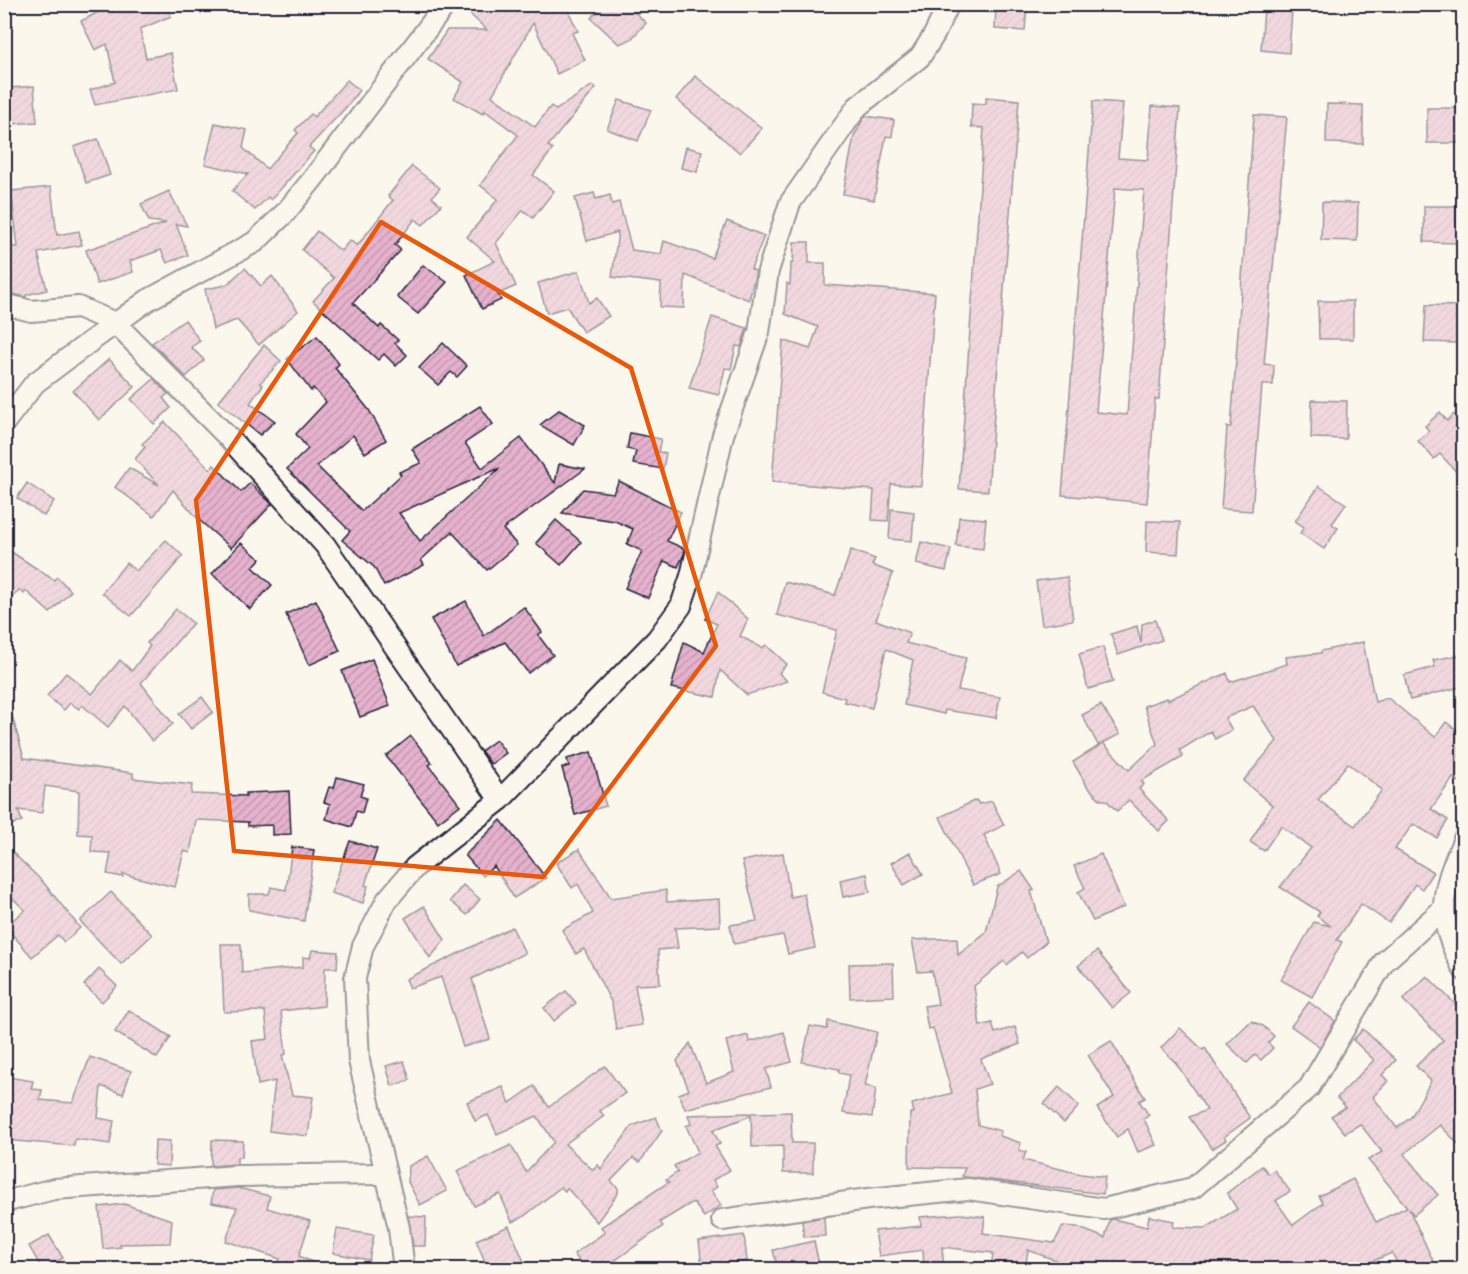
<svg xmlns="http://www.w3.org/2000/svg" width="1468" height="1274" viewBox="0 0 1468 1274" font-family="'Playpen Sans',sans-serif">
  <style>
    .building { fill: url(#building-hatch); stroke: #22223b; stroke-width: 1.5; fill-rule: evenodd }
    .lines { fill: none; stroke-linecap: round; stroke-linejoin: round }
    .minor-casing { stroke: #22223b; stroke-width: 24 }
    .minor { stroke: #fbf7ec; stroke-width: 20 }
    .marked { fill: none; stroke: #e8590c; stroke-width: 4.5; stroke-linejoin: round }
  </style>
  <defs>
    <pattern id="building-hatch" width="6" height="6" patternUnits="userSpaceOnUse" patternTransform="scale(1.5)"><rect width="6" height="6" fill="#e5b1cc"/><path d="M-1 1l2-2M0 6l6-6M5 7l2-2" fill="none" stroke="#c498b0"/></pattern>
  </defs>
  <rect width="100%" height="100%" fill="#fbf7ec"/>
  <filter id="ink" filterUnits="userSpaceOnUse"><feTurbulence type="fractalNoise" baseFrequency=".0167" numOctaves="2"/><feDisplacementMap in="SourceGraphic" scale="12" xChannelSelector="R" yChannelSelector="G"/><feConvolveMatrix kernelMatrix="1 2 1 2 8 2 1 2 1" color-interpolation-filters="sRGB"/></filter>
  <g filter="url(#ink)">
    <!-- building -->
    <g class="building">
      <polygon points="114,4 166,4 171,16 140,29 146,58 171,53 178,89 95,105 90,90 115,82 107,44 95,50 81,21"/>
      <polygon points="459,4 565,4 578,31 572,33 585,60 557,74 533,23 492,96 535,127 551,106 556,110 593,85 596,88 548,146 553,149 533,175 554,191 533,218 523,210 496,243 516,286 498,294 501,300 482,309 466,275 495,261 467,237 498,199 480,185 518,135 484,110 483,114 454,98 463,82 428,59 447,30 487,30"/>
      <polygon points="604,4 626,4 646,23 631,39 619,44 591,18"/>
      <polygon points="996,4 1027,4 1025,31 995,29"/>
      <polygon points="1264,8 1292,10 1289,53 1261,50"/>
      <polygon points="695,76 762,128 740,153 676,99"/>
      <polygon points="347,80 359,90 350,103 309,147 314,151 271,200 268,197 255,210 232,191 248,174 205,164 215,123 247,130 243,148 267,169 298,133 295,130 311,114 314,117"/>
      <polygon points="34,86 37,122 12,124 10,88"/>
      <polygon points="986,97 1019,100 988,491 959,489 984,128 971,127 972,103 986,104"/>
      <polygon points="619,100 651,110 638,141 607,129"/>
      <path d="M1093,101L1123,103L1118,158L1148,160L1152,106L1180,108L1159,399H1155L1147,503L1062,495ZM1115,188L1144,190L1127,415L1096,412Z"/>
      <polygon points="1327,104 1363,105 1363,144 1326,143"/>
      <rect x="1427" y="108" width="34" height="35"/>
      <polygon points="1254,115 1287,117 1264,364 1274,365 1273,385 1262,385 1252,511 1221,509 1227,427 1231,427"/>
      <polygon points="865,116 894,120 892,137 886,136 874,200 843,194 854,136"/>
      <polygon points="98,139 110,175 86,183 74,147"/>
      <polygon points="686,147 702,151 697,172 681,168"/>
      <polygon points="412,166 440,188 432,197 441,205 423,225 415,219 395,245 401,250 353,303 379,328 381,325 398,340 395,343 407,355 396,366 384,354 378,360 313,301 334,278 302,250 317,231 341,251 350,240 357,246 393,200 388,196"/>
      <polygon points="51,187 57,235 79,231 82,245 38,253 47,290 26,295 26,297 8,293 9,247 18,247 11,191"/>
      <polygon points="169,191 187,226 176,224 188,255 167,263 161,250 130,261 133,272 97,284 86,250 166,223 149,221 141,204"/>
      <polygon points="594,193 596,199 610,195 612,204 619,202 632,250 661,254 664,241 712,258 727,221 764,236 751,269 756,271 749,300 685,275 684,308 660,307 661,283 612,277 618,232 587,241 575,198"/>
      <polygon points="1322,202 1358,203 1357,241 1321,240"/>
      <polygon points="1424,206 1456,206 1456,243 1424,242"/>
      <polygon points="794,242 809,242 809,263 825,263 825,285 935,293 921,486 891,484 888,521 872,520 874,490 772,482 783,340 810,349 818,327 785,314 787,283 790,285 791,263 793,263"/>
      <polygon points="423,265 447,282 418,314 397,297"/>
      <polygon points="245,268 261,286 272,276 298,311 259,345 237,320 213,329 205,289 226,285"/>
      <polygon points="579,271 589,303 597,298 609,316 583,332 567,307 547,313 538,283"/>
      <polygon points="1318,301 1353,301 1353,339 1319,339"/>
      <polygon points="1426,305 1459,306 1458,343 1424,342"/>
      <polygon points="712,317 747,328 741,347 736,346 731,369 725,368 719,395 689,388"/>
      <polygon points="185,320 200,341 191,347 204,360 186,377 152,343"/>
      <path d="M317,336L339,364L335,368L369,410L386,440L365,453L353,435L317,466L362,511L401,475L399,472L421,463L412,449L480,406L493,424L465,443L482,468L521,438L555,483L559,464L585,469L503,529L517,545L487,570L452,532L421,560L424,565L384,586L374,567L342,540L350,531L287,469L308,449L296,434L326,402L313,388L311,391L287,359ZM500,468L420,541L399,513L481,476Z"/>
      <polygon points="443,343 467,366 457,377 451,372 438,385 419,368"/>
      <polygon points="264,345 281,361 260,383 263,385 250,403 275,421 260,435 218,402"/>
      <polygon points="109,359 135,387 99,420 73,391"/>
      <polygon points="154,379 168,394 163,398 171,408 154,424 131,399"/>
      <polygon points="1312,400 1347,401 1346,439 1311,438"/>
      <polygon points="559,410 585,425 574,445 540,425"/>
      <polygon points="1440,412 1447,421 1454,414 1464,425 1464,480 1440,454 1434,459 1418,441 1429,431 1425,426"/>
      <polygon points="165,422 210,469 214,465 241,492 250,483 272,504 231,548 198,519 173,490 154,516 115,487 129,468 159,485 135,459 145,447 142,444"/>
      <polygon points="630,433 661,439 658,452 666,453 663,469 633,464 636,451 627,449"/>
      <polygon points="619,481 681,512 667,541 685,549 684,554 678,567 664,561 648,598 625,588 642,551 627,544 633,529 615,521 562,513 583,489 613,493"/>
      <polygon points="27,483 54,501 44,516 17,498"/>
      <polygon points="1319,486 1346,504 1332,524 1338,528 1324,549 1300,533 1304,527 1295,521"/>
      <polygon points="891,509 914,512 912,541 889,539"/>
      <polygon points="959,517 986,519 983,549 956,546"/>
      <polygon points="556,520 581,542 561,565 536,543"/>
      <polygon points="1147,521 1180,522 1178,554 1146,552"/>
      <polygon points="166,540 183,556 131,616 102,593 126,563 136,571"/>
      <polygon points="921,542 951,549 946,571 916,564"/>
      <polygon points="241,543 260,559 253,567 272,585 250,609 212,574"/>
      <polygon points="851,550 875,559 872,565 893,573 876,620 910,633 906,643 966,658 958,690 1000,697 996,718 945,710 944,714 904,705 913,660 886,649 872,708 844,702 845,698 822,692 837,630 777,615 785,582 835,595"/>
      <polygon points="10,551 54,580 57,577 71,591 50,613 26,591 24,594 19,590 4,606 4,560"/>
      <polygon points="1067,577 1073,620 1042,625 1036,581"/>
      <polygon points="718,592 748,619 740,636 762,648 766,645 787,664 779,673 787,681 747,695 720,670 715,697 671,688 684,642 704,652 717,624 705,619"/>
      <polygon points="316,600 340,651 309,665 286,614"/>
      <polygon points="466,601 484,636 524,607 542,632 538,635 553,655 528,673 505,642 456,666 431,619"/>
      <polygon points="176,609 193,623 141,683 173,724 152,741 125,706 108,727 82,705 79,709 70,703 64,710 47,696 66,673 92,694 120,660 132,671 150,646 147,643"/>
      <polygon points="1155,620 1162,640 1118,655 1111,634 1137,626 1141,643 1142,624"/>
      <path d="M1363,642L1375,702L1388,698L1435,737L1446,722L1464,735V785L1453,778L1431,809L1448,820L1437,838L1413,824L1395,849L1433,872L1422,889L1415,884L1389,923L1361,904L1337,940L1342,942L1312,997L1281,980L1314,922L1331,926L1317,916L1320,912L1280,887L1311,848L1281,826L1264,851L1250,842L1272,805L1243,781L1277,741L1253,706L1225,718L1232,730L1215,739L1211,731L1180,750L1183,757L1141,781L1144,784L1139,789L1169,821L1159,831L1129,800L1117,811L1106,800H1101L1087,786L1073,762L1102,744L1098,745L1082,715L1101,705L1120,734L1103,743L1129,770L1157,744L1144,706L1167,698L1168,700L1227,673L1230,682L1287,664L1286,657L1321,653V651ZM1348,763L1382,790L1355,826L1318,800Z"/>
      <polygon points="1103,647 1113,682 1088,689 1079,654"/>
      <polygon points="1464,654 1464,686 1410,700 1404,675 1435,667 1433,660"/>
      <polygon points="372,659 390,706 360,717 342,671"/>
      <polygon points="202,697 213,712 191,729 179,714"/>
      <polygon points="9,705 24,758 133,773 133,778 192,785 191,794 246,796 246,793 289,791 291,834 272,835 272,825 248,826 248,822 196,820 190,853 184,851 175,887 123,874 123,877 107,874 111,853 91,852 92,835 78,834 79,791 45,786 42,813 18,810 22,821 4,827 4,778 12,775 4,752 4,706"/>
      <polygon points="411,736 432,763 429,765 460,805 438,822 386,756"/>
      <polygon points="496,740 506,753 491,764 481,751"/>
      <polygon points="591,752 606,806 575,815 562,768 569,766 567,759"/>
      <polygon points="337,777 364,784 360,796 366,798 362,813 356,811 352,827 326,819 330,804 324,802 329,787 334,788"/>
      <polygon points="976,800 979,804 992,801 1004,825 984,835 1001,874 973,885 940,817"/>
      <polygon points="501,820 546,878 514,898 494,866 483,876 465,855"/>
      <polygon points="350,841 377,849 365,885 368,886 363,903 331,893"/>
      <polygon points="4,844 43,882 80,928 64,942 58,935 32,957 5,926 25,910 4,890"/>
      <polygon points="292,847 314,850 304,921 249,910 249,894 269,894 271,887 286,890"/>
      <polygon points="579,849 611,898 666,890 667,902 719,899 720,926 675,928 678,948 658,950 660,984 635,985 642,1025 616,1029 612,1004 584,949 576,954 562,930 593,913 578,884 572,888 556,863"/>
      <polygon points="910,852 923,874 904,885 891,863"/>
      <polygon points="783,853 790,897 804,894 815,948 788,954 783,935 734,944 730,925 757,921 742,861"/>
      <polygon points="1101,854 1124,907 1093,921 1078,892 1085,888 1074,866"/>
      <polygon points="1021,871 1034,890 1031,891 1046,942 1027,958 1022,952 1007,965 1004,961 974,986 980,1026 992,1023 995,1033 1015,1027 1020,1044 981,1059 990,1084 975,1089 978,1125 1001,1131 1000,1136 1021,1143 1019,1150 1026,1152 1023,1160 1081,1174 1105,1177 1103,1194 966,1177 962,1176 965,1168 909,1167 910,1113 914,1113 912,1104 952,1093 933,1028 928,1029 924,1006 938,1004 932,971 918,972 912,940 957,938 958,955 986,932 997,887"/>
      <polygon points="867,874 870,892 843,897 840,880"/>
      <polygon points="463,885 480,899 467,915 450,901"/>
      <polygon points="111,892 152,935 121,964 80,921"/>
      <polygon points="424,906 445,940 430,958 405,918"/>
      <polygon points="512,927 525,953 472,979 490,1039 463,1047 441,977 410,988 406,979"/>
      <polygon points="221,944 241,944 242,973 303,967 303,957 310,958 312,950 338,952 337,968 325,968 324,1006 281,1011 286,1054 282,1055 292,1095 313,1097 308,1136 269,1131 275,1081 258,1085 252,1041 268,1039 265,1011 224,1012"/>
      <polygon points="1097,951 1131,993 1112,1008 1078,966"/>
      <polygon points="893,963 894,996 850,998 849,964"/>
      <polygon points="99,969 117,986 102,1002 84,985"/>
      <polygon points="1427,976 1464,1013 1464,1150 1440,1125 1404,1154 1438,1195 1414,1215 1409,1209 1434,1263 1421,1269 1400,1269 1392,1253 1363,1265 1365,1269 1060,1269 1063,1263 1028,1250 1026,1263 1021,1262 1019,1269 991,1269 993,1253 942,1247 944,1269 924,1269 923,1250 879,1256 875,1231 921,1226 920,1217 961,1214 985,1217 983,1233 1054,1243 1063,1226 1077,1227 1105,1238 1110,1220 1113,1219 1147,1227 1149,1216 1174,1221 1173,1227 1206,1228 1237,1209 1227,1193 1262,1166 1269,1174 1274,1170 1290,1191 1276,1201 1293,1225 1323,1203 1319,1196 1353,1179 1376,1222 1407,1207 1368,1160 1382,1152 1360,1124 1345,1133 1331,1116 1346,1107 1337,1098 1374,1060 1353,1040 1363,1029 1396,1060 1382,1075 1388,1081 1373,1097 1397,1128 1411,1117 1431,1081 1416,1066 1443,1040 1403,1000"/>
      <polygon points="566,991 576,1003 554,1021 544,1008"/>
      <polygon points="1309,1002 1335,1021 1320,1047 1291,1026"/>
      <polygon points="129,1010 171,1037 157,1058 115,1032"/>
      <polygon points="828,1021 877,1032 865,1086 876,1088 872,1117 843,1113 849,1075 839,1073 839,1069 802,1062 810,1026 827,1029"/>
      <polygon points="1251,1021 1263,1026 1274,1036 1268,1043 1273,1048 1261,1060 1255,1055 1247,1063 1227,1044"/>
      <polygon points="1180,1028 1203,1050 1205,1048 1250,1118 1224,1137 1226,1140 1212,1149 1189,1117 1207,1110 1176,1063 1161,1048"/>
      <polygon points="784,1032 792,1062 766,1069 771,1087 685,1109 679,1094 689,1090 677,1061 690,1043 706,1083 734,1072 726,1041 748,1035 749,1042"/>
      <polygon points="1111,1041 1145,1098 1139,1101 1149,1115 1144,1119 1156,1145 1138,1152 1128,1129 1117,1137 1097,1108 1114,1097 1088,1055"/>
      <polygon points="90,1057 131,1071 123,1094 101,1086 98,1118 114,1121 110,1144 75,1139 74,1146 4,1140 4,1108 9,1077 33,1081 31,1089 42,1090 40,1100 73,1103"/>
      <polygon points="404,1061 410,1080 392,1086 386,1066"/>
      <polygon points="605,1066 625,1093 600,1111 604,1116 565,1144 593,1170 598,1165 601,1169 632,1126 656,1117 662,1131 640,1162 633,1158 611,1181 618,1188 618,1193 597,1222 567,1188 565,1191 561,1187 523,1217 512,1222 500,1194 474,1206 457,1171 511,1145 526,1172 554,1142 537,1116 497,1134 488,1115 475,1121 467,1102 503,1087 510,1103 534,1086 549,1107"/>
      <polygon points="1059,1087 1079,1106 1064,1123 1044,1104"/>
      <polygon points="791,1112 792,1143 813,1143 813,1173 783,1173 783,1146 752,1147 751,1113"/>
      <polygon points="749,1113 750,1116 713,1130 720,1144 715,1146 730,1170 713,1180 717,1187 711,1191 721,1205 704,1217 693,1202 660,1222 663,1226 603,1269 585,1269 574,1254 605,1232 601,1227 669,1182 666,1180 678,1172 674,1166 698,1152 686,1126 691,1124 688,1115"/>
      <polygon points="155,1140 170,1141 169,1166 154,1165"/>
      <polygon points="212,1140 243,1141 242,1157 237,1157 237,1164 211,1166"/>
      <polygon points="428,1156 447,1191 420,1205 408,1182 409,1166"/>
      <polygon points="238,1188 270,1196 267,1208 310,1221 299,1256 327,1269 275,1269 280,1259 226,1241 237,1207 211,1203 213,1190"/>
      <polygon points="124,1204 172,1220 170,1243 120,1244 121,1247 103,1249 99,1207"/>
      <polygon points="408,1216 426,1217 425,1246 413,1246"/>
      <polygon points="824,1217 825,1236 804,1237 802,1221"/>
      <polygon points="509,1226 525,1264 511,1269 488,1269 476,1240"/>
      <polygon points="337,1229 374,1235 369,1260 333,1253"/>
      <polygon points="49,1235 63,1258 42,1269 29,1246"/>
      <polygon points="744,1235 747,1261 702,1267 699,1241"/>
      <polygon points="814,1241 820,1269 778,1269 773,1250"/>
    </g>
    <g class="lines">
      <defs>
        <g id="minor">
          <polyline points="4,304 31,311 78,307 115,323 228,437 325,545 500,800 415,867 387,900 363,946 355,978 359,1061 399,1228 404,1270"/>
          <polyline points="4,423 35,383 91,341 148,300 255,242 285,213 312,180 446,4"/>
          <polyline points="500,800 657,639 681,606 691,576 723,435 759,332 768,271 790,203 857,107 920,57 934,35 949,4"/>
          <path d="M1464,839C1440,894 1435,916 1464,970"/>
          <polyline points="4,1202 54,1189 237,1176 384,1174"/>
          <polyline points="722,1220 868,1199 968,1189 1104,1209 1193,1188 1309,1088 1384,962 1442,910"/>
        </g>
      </defs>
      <!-- minor casing -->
      <use href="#minor" class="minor-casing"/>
      <!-- minor -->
      <use href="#minor" class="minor"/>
    </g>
  </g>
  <!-- marked area -->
  <path d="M0 0H1468V1274H0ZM381,222L631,368L716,646L543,877L234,851L196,500Z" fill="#fbf7ec" fill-opacity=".55" fill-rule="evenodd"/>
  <path class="marked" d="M381,222L631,368L716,646L543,877L234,851L196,500Z"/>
  <!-- margin -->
  <rect width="1468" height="1274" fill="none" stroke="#fbf7ec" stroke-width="24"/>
  <rect x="12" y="12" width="1444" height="1250" fill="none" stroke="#22223b" stroke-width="2" filter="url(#ink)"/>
</svg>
